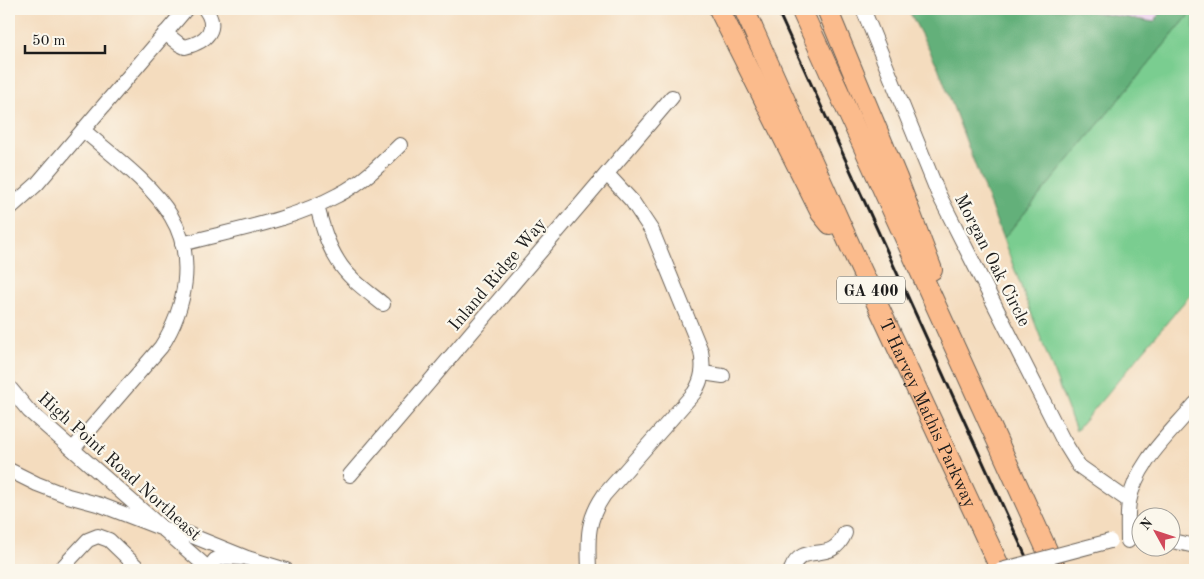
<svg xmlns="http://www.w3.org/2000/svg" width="1204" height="579" viewBox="0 0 1204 579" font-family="'Old Standard TT',serif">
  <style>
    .built { fill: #ead1ed }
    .green { fill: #7acd90; stroke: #4b7456 }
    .forest { fill: #63b07a; stroke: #40664b }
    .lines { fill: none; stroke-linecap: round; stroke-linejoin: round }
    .minor-casing { stroke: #685f55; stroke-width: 16 }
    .highway-casing { stroke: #685f55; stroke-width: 22 }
    .minor { stroke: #fff; stroke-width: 14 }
    .highway { stroke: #fbbb8c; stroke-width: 20 }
    .rail { stroke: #1c1c1c; stroke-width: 3 }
    .minor-bridge-casing { stroke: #685f55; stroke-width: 16; stroke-linecap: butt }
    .minor-bridge { stroke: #fff; stroke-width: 14 }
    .labels { text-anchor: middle; stroke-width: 4.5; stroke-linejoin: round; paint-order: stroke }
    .shield { fill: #fbf7ec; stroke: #5f5e5a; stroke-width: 1 }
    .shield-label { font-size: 16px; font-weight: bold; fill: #1c1c1c }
    .street-label { font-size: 18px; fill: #1c1c1c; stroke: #fbf7ec }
  </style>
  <rect width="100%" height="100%" fill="#fbf7ec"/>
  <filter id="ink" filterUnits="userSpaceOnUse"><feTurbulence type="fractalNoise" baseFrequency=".02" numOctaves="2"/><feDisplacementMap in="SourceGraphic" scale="10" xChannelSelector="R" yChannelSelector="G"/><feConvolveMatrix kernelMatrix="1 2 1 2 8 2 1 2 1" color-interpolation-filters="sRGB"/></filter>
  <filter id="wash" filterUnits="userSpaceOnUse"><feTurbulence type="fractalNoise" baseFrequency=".0096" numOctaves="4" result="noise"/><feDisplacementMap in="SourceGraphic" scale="20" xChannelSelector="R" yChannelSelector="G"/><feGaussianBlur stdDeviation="1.12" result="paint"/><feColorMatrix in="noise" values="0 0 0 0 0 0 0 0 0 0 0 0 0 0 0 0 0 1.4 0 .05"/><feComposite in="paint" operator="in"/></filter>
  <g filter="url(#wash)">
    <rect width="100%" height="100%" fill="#f4dcbe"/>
    <!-- built -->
    <polygon class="built" points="1073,9 1162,9 1154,22"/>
    <!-- green -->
    <polygon class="green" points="1194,9 1195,289 1076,431 1003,239"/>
    <!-- forest -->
    <polygon class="forest" points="908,9 1073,9 1154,22 1162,9 1194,9 1003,239 938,67"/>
  </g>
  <g filter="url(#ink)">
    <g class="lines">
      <defs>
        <g id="minor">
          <polyline points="863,9 938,193 1063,440 1079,466 1129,501"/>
          <path d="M165,33L179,44L185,47C206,42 220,29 205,9"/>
          <path d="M317,206C322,225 327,244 338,261C348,278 367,291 383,304"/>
          <polyline points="9,209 37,184 186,9"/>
          <path d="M182,244C234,230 290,221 338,195C362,183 381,164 400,145"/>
          <polyline points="703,373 723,376"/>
          <polyline points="9,387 29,411 210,570"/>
          <path d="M73,449L161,347C186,308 196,257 171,216C151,183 112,155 83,130"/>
          <polyline points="9,470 37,484 68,496 101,505 163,529 185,533 247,558 286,570"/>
          <polyline points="350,475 672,97"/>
          <path d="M1128,541C1128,528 1127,515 1129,502C1136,463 1171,433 1195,404"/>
          <polyline points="1172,541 1195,546"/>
          <polyline points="60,570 88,540 98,536 109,540 137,567 137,570"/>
          <polyline points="207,570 215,560 225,557 241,558"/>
          <path d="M589,570C588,540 586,521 604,495L694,393C703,379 704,367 701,351L652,231L632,201L607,174"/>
          <path d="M791,570C803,539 831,567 845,533"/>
        </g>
        <g id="highway">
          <polyline points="719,9 821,213 830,224"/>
          <path id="s1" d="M744,9L852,250L1001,570"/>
          <polyline points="801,9 1056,570"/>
          <polyline points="827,9 897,178 932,270"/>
        </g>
      </defs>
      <!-- minor casing -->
      <use href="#minor" class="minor-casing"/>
      <!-- highway casing -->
      <use href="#highway" class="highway-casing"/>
      <!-- minor -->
      <use href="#minor" class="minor"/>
      <!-- highway -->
      <use href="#highway" class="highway"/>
      <!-- rail -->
      <polyline class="rail" points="777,9 1032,570"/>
      <defs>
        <polyline id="minor-bridge" points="1001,570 1110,541"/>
      </defs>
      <!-- minor-bridge casing -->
      <use href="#minor-bridge" class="minor-bridge-casing"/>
      <!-- minor-bridge -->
      <use href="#minor-bridge" class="minor-bridge"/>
    </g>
  </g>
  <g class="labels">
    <!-- shield labels -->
    <rect class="shield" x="837" y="276.5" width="68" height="27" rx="4"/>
    <g class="shield-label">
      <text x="871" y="296">GA 400</text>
    </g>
    <!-- street labels -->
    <g class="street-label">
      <text transform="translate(993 260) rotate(63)" y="6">Morgan Oak Circle</text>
      <text transform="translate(497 274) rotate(-50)" y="6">Inland Ridge Way</text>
      <text dy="6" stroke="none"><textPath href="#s1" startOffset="444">T Harvey Mathis Parkway</textPath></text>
      <text transform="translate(120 466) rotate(42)" y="6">High Point Road Northeast</text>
    </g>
  </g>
  <!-- margin -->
  <rect width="1204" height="579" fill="none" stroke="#fbf7ec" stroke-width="30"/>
  <!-- north arrow -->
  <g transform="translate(1156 532) rotate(310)"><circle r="24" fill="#fbf7ec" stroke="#a29f99"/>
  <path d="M0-4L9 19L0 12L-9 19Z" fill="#d1495b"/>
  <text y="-8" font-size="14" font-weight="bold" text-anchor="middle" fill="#1c1c1c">N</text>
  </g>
  <!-- scale -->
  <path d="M25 45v8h80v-8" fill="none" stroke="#1c1c1c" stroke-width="2.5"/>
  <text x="32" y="45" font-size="15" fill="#1c1c1c" stroke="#fbf7ec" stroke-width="4" paint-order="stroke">50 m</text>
</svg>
